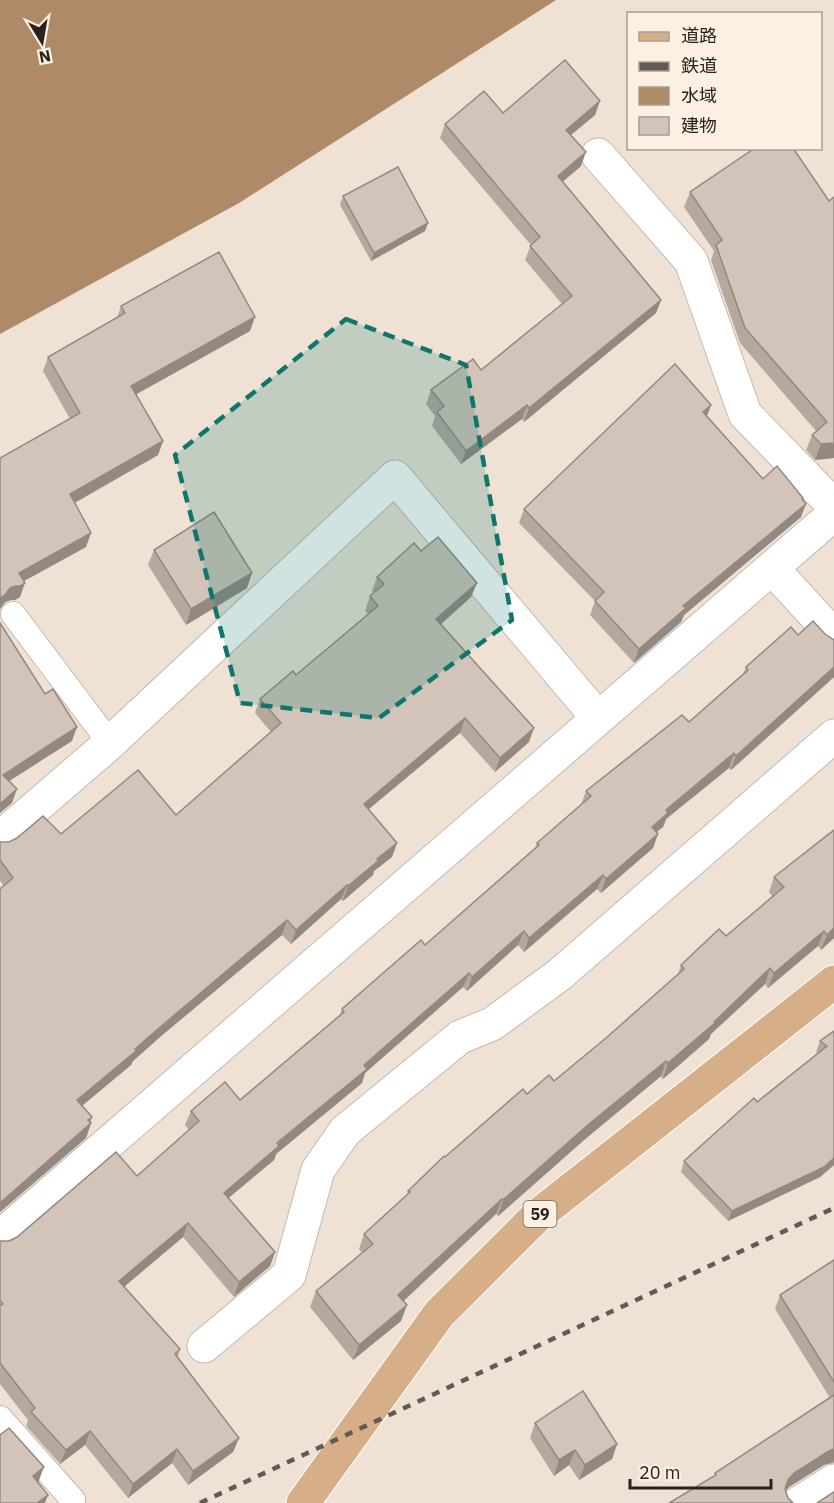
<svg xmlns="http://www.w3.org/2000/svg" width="834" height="1503" viewBox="0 0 834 1503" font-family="'IBM Plex Sans','Noto Sans JP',sans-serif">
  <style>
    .water { fill: #af8a69 }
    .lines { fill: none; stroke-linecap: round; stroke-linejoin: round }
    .lane-casing { stroke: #c7b8ad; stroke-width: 26 }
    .street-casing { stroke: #c7b8ad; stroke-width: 35 }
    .primary-casing { stroke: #fff; stroke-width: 35 }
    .lane { stroke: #fff; stroke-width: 24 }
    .street { stroke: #fff; stroke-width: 33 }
    .primary { stroke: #d6af89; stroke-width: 33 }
    .rail { stroke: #625a54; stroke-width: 4.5; stroke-dasharray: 8 8; stroke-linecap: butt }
    .wall { fill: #b5a99e }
    .shaded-wall { fill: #938981 }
    .building { fill: #d2c4b8; stroke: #938981; stroke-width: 1.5 }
    .marked { fill: #0f766e; fill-opacity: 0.2; stroke: #0f766e; stroke-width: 4.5; stroke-dasharray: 12 8; stroke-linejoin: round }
    .labels { text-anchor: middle; stroke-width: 6; stroke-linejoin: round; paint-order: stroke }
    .shield { fill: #fdefe2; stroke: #676059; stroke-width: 1.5 }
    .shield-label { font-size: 16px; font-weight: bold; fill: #27221e }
  </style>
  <rect width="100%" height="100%" fill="#f0e1d5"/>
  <!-- water -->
  <polygon class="water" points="0,0 556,0 239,203 0,334"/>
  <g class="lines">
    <defs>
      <g id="lane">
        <polyline points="13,614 110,743"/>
        <polyline points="0,1418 73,1500"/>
      </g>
      <g id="street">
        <polyline points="598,155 691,261 745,414 834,506"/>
        <polyline points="772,568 834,636"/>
        <polyline points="0,838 110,743 395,477 598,718"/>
        <polyline points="0,1237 834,514"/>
        <polyline points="204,1346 289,1275 318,1170 345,1131 460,1037 492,1024 559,975 834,736"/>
        <polyline points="799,1503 834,1481"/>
      </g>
      <polyline id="primary" points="303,1503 439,1314 537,1216 834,982"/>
    </defs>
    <!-- lane casing -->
    <use href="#lane" class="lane-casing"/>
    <!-- street casing -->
    <use href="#street" class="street-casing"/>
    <!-- primary casing -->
    <use href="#primary" class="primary-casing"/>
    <!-- lane -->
    <use href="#lane" class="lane"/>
    <!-- street -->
    <use href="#street" class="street"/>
    <!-- primary -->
    <use href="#primary" class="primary"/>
    <!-- rail -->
    <polyline class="rail" points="200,1503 834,1208"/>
  </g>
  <!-- wall -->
  <g class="wall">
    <polygon points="503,113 595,115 571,135 581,166 562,182 661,300 656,313 524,422 522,419 461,464 432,426 435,416 426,404 431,390 481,370 562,304 525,260 531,245 440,138 445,124"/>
    <polygon points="690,192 829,201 834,197 834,458 815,460 806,450 812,435 816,431 740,343 711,260 714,251 684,207"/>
    <polygon points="343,196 428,223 425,231 371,261 340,205"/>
    <polygon points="121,306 250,331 136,394 163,441 158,455 75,503 86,547 24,581 20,597 15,600 11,600 5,602 0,609 0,458 70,419 43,371 48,357 117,318"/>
    <polygon points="711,405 707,416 763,479 803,500 801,517 684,615 681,622 634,663 590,615 595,601 519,523 524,509"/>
    <polygon points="154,550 247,588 186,625 148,565"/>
    <polygon points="421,551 471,597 441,624 529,742 495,772 460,733 369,809 397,843 392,857 374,871 373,875 343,901 341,899 291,944 282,935 160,1037 133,1061 131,1065 82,1106 91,1123 86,1138 0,1212 0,889 4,886 0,881 0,842 9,842 176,815 271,732 255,713 260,699 296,675 368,614 365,611 370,596 374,593 372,591 377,577"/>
    <polygon points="825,634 834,640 834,677 731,770 729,768 666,819 663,827 656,832 658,834 653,848 601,893 597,889 524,952 518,945 467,991 463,987 365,1073 362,1083 276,1154 274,1160 228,1198 275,1252 270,1266 234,1297 183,1237 124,1287 180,1349 178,1357 239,1438 233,1452 188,1485 172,1463 128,1498 85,1445 60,1464 26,1426 28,1420 0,1384 0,1241 9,1241 137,1176 189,1130 185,1125 191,1111 240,1100 339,1017 342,1009 425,945 535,848 537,843 581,805 586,791 689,722 743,674 746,667 798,635"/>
    <polygon points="834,830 834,938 821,950 818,946 768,988 765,984 711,1034 709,1039 663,1079 661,1076 584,1140 498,1216 496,1214 403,1301 407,1305 401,1321 353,1360 310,1307 316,1291 362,1253 359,1249 364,1234 407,1195 408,1191 445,1157 527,1094 554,1081 606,1038 678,974 681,965 726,936 773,897 769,892 774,877"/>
    <polygon points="834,1031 834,1165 820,1177 728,1221 681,1172 684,1161 818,1053 816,1052 820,1041"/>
    <polygon points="834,1260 834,1463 824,1465 789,1487 786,1490 714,1476 715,1473 830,1398 775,1309 780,1295"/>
    <polygon points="535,1423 617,1444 612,1459 579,1480 569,1465 554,1476 530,1438"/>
  </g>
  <!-- shaded-wall -->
  <g class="shaded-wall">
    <polygon points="600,101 595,115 561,143 566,130"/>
    <polygon points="586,152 581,166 553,190 558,176"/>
    <polygon points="428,223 425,231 371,261 374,253"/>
    <polygon points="661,300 656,313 524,422 529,408"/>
    <polygon points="255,317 250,331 126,400 131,386"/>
    <polygon points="527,405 522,419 461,464 466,451"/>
    <polygon points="711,405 706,418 703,412"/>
    <polygon points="163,441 158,455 65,508 70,494"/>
    <polygon points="834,443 834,458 815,460 821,444"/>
    <polygon points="803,498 799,509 806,504 801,517 684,615 681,622 634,663 639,649 683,606"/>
    <polygon points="91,533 86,547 13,587 19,573"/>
    <polygon points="252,573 247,588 186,625 191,609"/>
    <polygon points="25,583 20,597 15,600 11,600 5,602 0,609 0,598 10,588"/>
    <polygon points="477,583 471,597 431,633 436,619"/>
    <polygon points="834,667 834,677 731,770 736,756"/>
    <polygon points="465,718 460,733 358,818 364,804"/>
    <polygon points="77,727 72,741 0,787 3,775"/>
    <polygon points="534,728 529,742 495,772 500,758"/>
    <polygon points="734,753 729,768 666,819 663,827 646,841 652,827 666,810"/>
    <polygon points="17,789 12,803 0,813 0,804"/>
    <polygon points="658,834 653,848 601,893 606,879"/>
    <polygon points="397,843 392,857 374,871 373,875 343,901 348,886 377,859"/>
    <polygon points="603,875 597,889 524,952 529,938"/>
    <polygon points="347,885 341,899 291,944 296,930"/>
    <polygon points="287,920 282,935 160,1037 133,1061 131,1065 72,1114 77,1100 165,1023"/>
    <polygon points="834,928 834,938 821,950 827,935"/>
    <polygon points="524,931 518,945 467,991 472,977"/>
    <polygon points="824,931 818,946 768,988 774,973"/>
    <polygon points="770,968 765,984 711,1034 709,1039 663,1079 668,1063"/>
    <polygon points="469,973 463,987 365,1073 362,1083 276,1154 274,1160 218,1207 224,1193 364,1065"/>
    <polygon points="666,1061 661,1076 584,1140 498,1216 503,1200 589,1124"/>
    <polygon points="92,1117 89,1126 91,1123 86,1138 0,1212 0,1203"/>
    <polygon points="834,1158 834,1165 820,1177 728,1221 732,1211"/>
    <polygon points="502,1199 496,1214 393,1311 398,1295"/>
    <polygon points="188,1223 183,1237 114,1295 119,1281"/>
    <polygon points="275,1252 270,1266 234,1297 239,1282"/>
    <polygon points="407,1305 401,1321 353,1360 359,1345"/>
    <polygon points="90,1431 85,1445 60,1464 66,1450"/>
    <polygon points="239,1438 233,1452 188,1485 193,1471"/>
    <polygon points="617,1444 612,1459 579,1480 585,1465"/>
    <polygon points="177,1449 172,1463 128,1498 133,1484"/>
    <polygon points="834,1449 834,1459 833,1462 824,1465 789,1487 783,1494 788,1480 794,1473 829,1451"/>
    <polygon points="575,1450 569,1465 554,1476 559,1460"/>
    <polygon points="44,1467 38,1483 33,1476"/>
    <polygon points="48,1495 45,1503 37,1503"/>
  </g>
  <!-- building -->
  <g class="building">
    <polygon points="565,60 600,101 566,130 586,152 558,176 661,300 529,408 527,405 466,451 437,412 444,406 431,390 473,359 481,370 572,296 530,246 540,237 445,124 484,91 503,113"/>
    <polygon points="755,148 793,148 829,201 834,197 834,443 821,444 812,435 827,422 745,328 716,245 722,240 690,192"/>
    <polygon points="398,167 428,223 374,253 343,196"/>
    <polygon points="219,252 255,317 131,386 163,441 70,494 91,533 19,573 25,583 20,586 16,586 10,588 5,595 0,598 0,458 80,413 48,357 125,313 121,306"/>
    <polygon points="675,364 711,405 703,412 763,479 777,466 803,498 802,499 806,504 683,606 686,608 639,649 595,601 604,592 524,509"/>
    <polygon points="214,512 252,573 191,609 154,550"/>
    <polygon points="438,537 477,583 436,619 534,728 500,758 465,718 364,804 397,843 377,859 378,861 348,886 347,885 296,930 287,920 165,1023 135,1049 136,1051 77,1100 92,1117 88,1120 91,1123 0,1203 0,889 13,878 0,860 0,842 9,842 17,838 43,816 61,834 138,770 176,815 281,723 260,699 293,671 296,675 378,606 370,596 384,584 377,577 414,543 421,551"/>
    <polygon points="813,621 825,634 834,640 834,667 736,756 734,753 666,810 668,813 652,827 658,834 606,879 603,875 529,938 524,931 472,977 469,973 364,1065 367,1069 277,1143 279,1146 224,1193 275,1252 239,1282 188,1223 119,1281 180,1349 175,1354 239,1438 193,1471 177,1449 133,1484 90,1431 66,1450 31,1412 35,1408 0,1363 0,1306 3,1304 0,1301 0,1241 9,1241 17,1237 116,1152 137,1176 199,1121 191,1111 225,1082 240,1100 344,1012 342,1009 421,940 425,945 539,845 537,843 591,796 586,791 682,715 689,722 748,670 746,667 791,627 798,635"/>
    <polygon points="0,623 45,694 53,689 77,727 3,775 17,789 0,804"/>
    <polygon points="834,830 834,928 827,935 824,931 774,973 770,968 714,1022 715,1023 668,1063 666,1061 589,1124 503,1200 502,1199 398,1295 407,1305 359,1345 316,1291 373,1244 364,1234 410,1192 408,1191 444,1156 445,1157 523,1089 527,1094 549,1075 554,1081 606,1038 684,969 681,965 719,929 726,936 784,887 774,877"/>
    <polygon points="834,1031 834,1158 824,1167 732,1211 684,1161 754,1098 757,1102 827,1046 820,1041"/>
    <polygon points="834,1260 834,1382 780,1295"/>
    <polygon points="583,1391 617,1444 585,1465 575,1450 559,1460 535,1423"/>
    <polygon points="834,1395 834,1449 829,1451 794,1473 788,1480 785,1489 788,1498 793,1503 669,1503 716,1475 715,1473"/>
    <polygon points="9,1428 44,1467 33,1476 48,1495 37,1503 0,1503 0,1435"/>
    <polygon points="834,1492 834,1503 817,1503"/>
  </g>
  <!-- marked area -->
  <path class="marked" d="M346,319L466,365L512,620L379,718L240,703L175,455Z"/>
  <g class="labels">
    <!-- shield labels -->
    <rect class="shield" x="523.5" y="1201" width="33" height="26" rx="4.5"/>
    <g class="shield-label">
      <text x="540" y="1220">59</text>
    </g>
  </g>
  <!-- legend -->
  <rect x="627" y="12" width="195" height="138" fill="#fdefe2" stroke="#a79d94" stroke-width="1.5"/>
  <rect x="639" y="32" width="30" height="9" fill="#d6af89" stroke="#a79d94" stroke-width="1.5"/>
  <text x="681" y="42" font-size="18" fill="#27221e">道路</text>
  <rect x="639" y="62" width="30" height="9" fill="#625a54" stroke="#a79d94" stroke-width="1.5"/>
  <text x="681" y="72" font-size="18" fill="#27221e">鉄道</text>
  <rect x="639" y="87" width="30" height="18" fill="#af8a69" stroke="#a79d94" stroke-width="1.5"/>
  <text x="681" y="102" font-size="18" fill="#27221e">水域</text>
  <rect x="639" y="117" width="30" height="18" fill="#d2c4b8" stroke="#a79d94" stroke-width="1.5"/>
  <text x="681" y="132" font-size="18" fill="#27221e">建物</text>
  <!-- north arrow -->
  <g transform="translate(42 42) rotate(169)" stroke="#fdefe2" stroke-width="4.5" paint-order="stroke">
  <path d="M0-4.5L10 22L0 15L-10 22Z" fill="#27221e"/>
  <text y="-9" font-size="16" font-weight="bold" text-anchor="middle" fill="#27221e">N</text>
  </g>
  <!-- scale -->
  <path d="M630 1479v9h141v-9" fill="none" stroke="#27221e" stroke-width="3"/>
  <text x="639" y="1479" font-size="18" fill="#27221e" stroke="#fdefe2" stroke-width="4.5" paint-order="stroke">20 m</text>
</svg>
